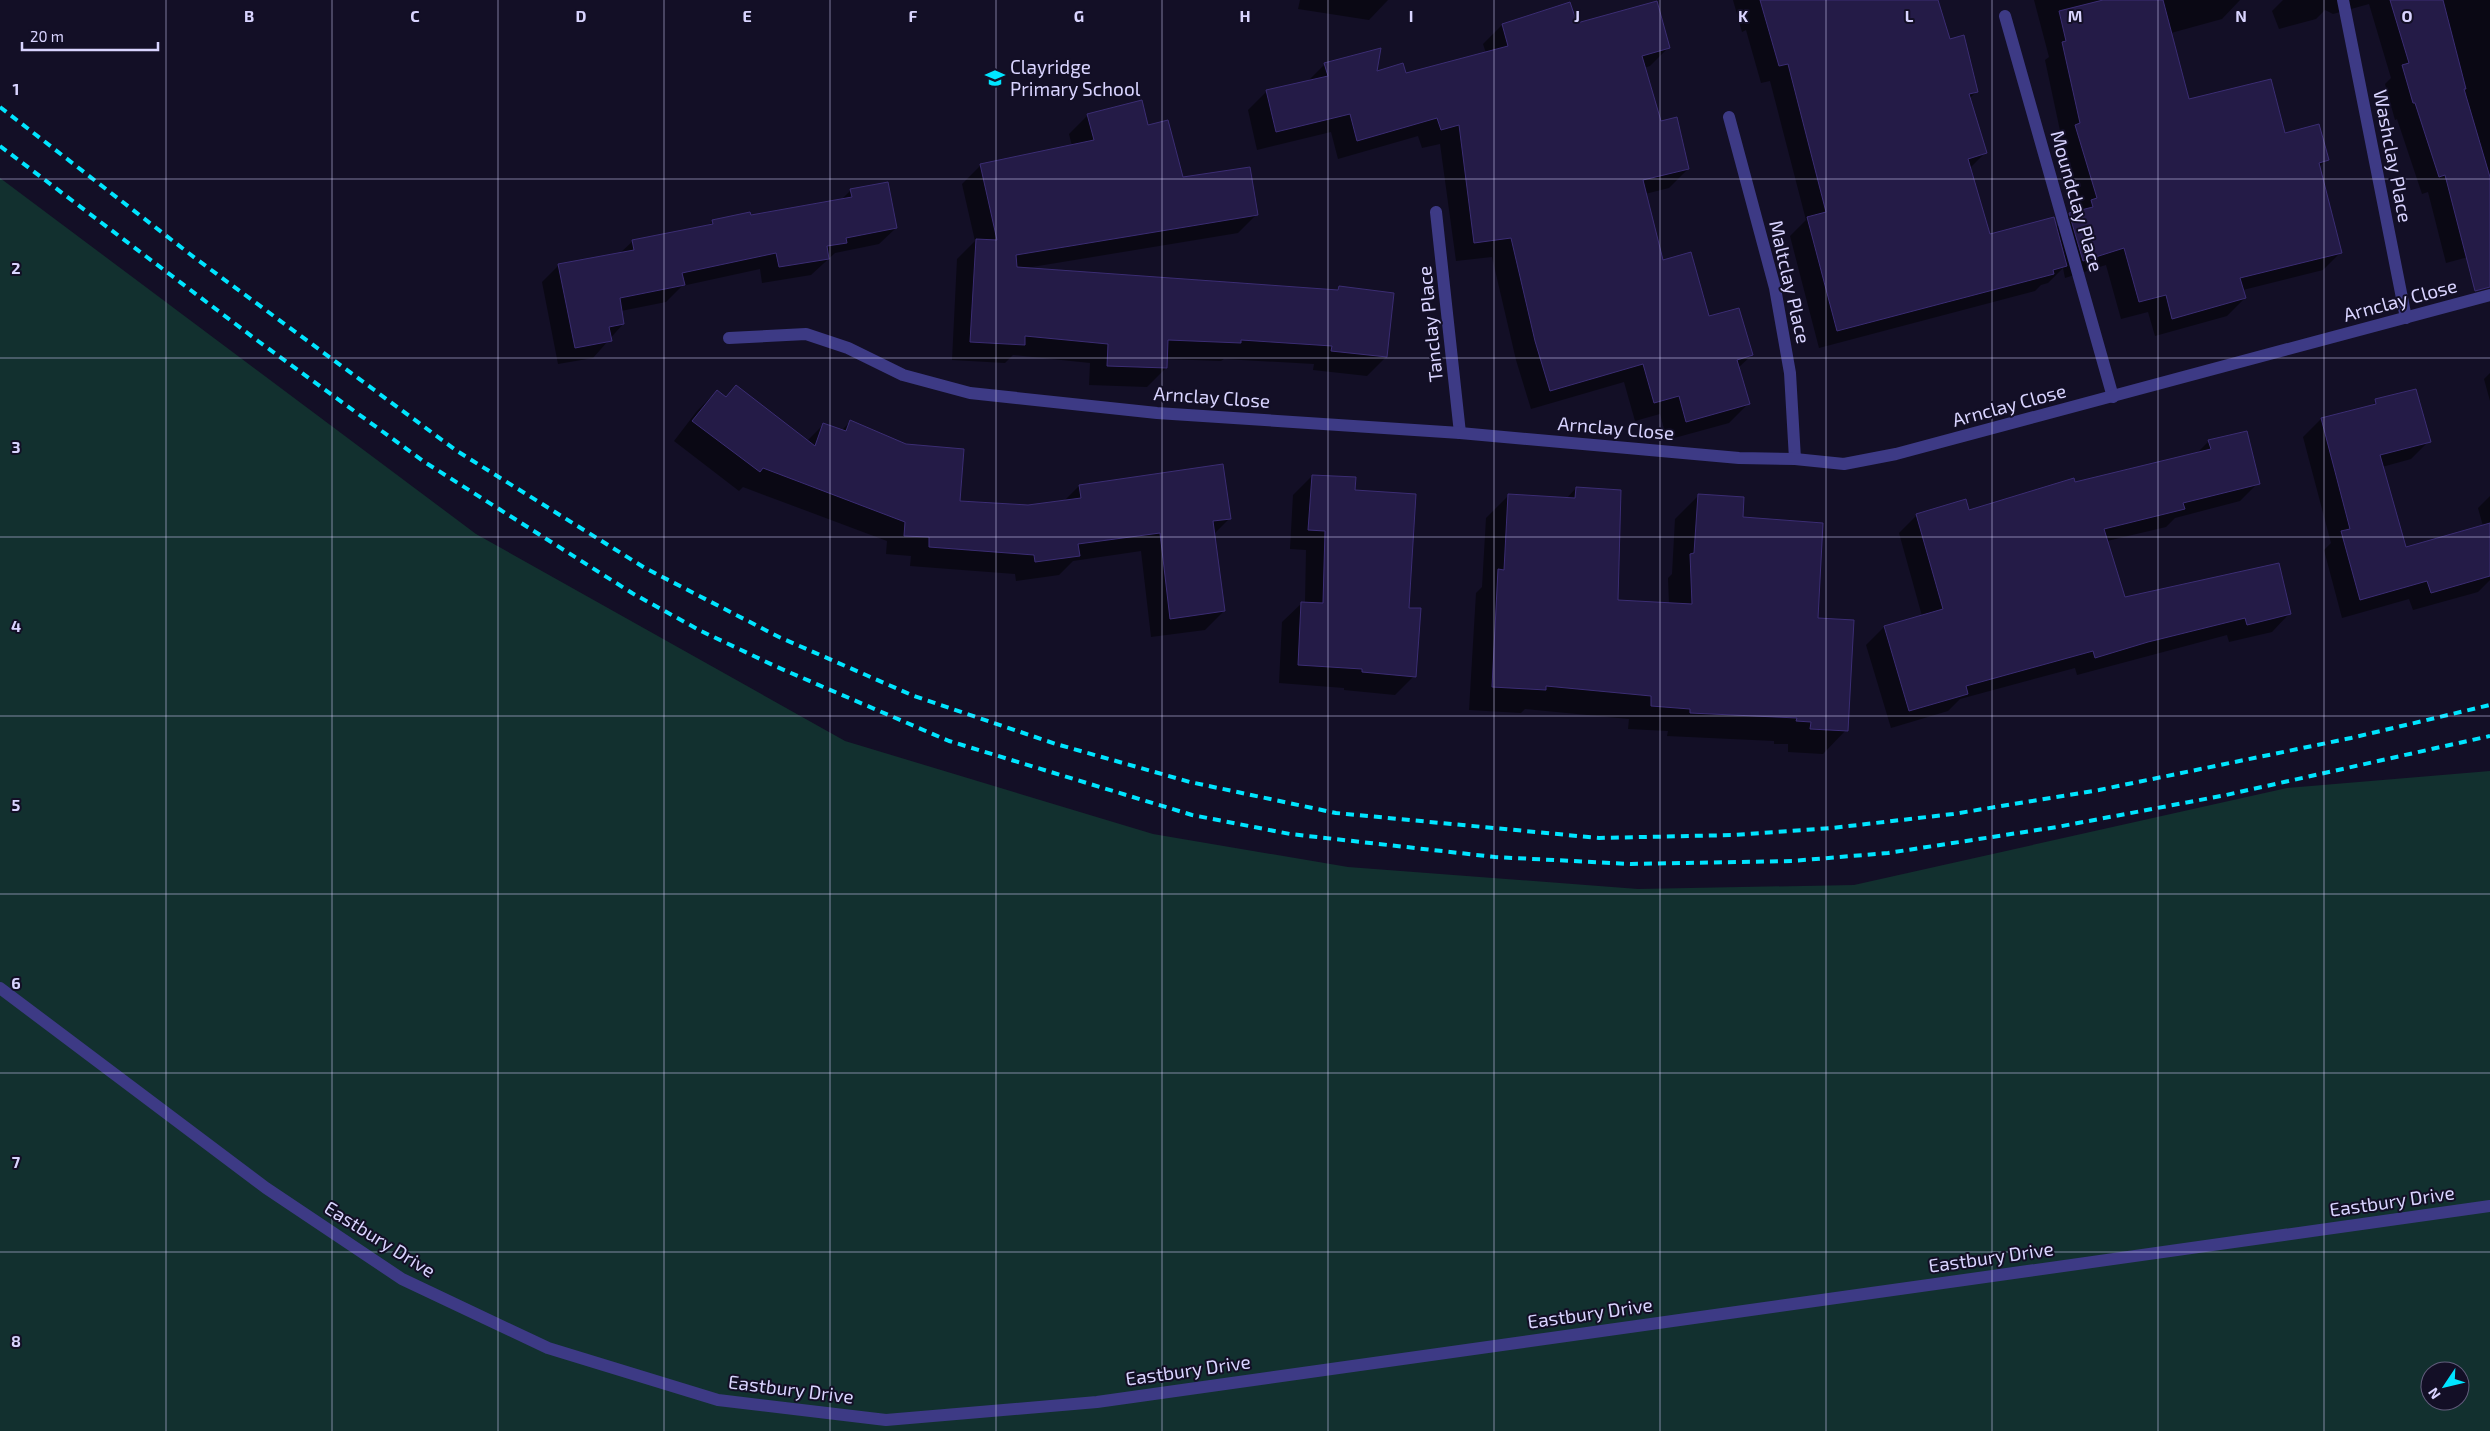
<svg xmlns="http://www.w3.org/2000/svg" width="2490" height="1431" viewBox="0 0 2490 1431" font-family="'Exo 2',sans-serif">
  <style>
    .green { fill: #12302f; fill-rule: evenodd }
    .shadow { fill: #0007 }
    .building { fill: #241b47; stroke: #3b2d73 }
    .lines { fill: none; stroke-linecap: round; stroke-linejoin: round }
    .minor { stroke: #3d3a85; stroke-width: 12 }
    .tertiary { stroke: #3d3a85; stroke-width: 12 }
    .rail { stroke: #00e5ff; stroke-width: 4; stroke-dasharray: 8 6; stroke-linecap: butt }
    .grid { fill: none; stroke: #d9d4ff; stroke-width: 1; stroke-opacity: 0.55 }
    .labels { text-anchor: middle; stroke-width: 4; stroke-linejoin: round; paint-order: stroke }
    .poi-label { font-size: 19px; fill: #d9d4ff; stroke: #130f26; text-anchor: start }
    .street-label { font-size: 19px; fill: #d9d4ff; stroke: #130f26 }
    .grid-label { font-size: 16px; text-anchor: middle; font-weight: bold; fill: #d9d4ff; stroke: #130f26; stroke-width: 4; stroke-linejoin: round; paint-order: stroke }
  </style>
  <rect width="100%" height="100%" fill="#130f26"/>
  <!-- green -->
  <path class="green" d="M0,178L476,534L845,741L1153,834L1348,867L1638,889L1854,885L2287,788L2490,771V1431H0ZM2430,1371H2460V1401H2430Z"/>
  <!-- shadow -->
  <g class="shadow">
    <polygon points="1300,0 1388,0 1369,20 1298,9"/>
    <polygon points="1733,0 1936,0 1949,40 1977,91 1969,99 1986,152 1970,168 1989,235 2055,228 2070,214 2079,212 2058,144 2062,140 2045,60 2049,57 2034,0 2240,0 2222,19 2171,33 2188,100 2284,134 2327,159 2319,167 2340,253 2323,270 2243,290 2245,298 2227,316 2155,336 2148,312 2121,319 2106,265 2065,278 2063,268 2048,283 2041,285 2035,291 1819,348 1790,236 1806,220 1770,81 1761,83 1746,30 1742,32"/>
    <polygon points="2283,0 2490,0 2490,251 2446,263 2428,192 2422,194 2397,119 2395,120 2385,84 2391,78 2369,4 2333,14 2325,10 2316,19 2279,29 2272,11"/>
    <polygon points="1502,25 1576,25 1669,47 1650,66 1644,68 1660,122 1688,169 1669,188 1645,194 1662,261 1708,318 1752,355 1738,368 1748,404 1729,423 1667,440 1660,414 1635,421 1624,382 1531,409 1516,360 1492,257 1456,261 1440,144 1422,148 1418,136 1338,159 1331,132 1257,150 1248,110 1267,91 1307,82 1325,64 1376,73 1405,74 1486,53 1483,44"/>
    <polygon points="1088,115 1147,127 1182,179 1257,214 1238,233 1026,268 1336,291 1339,287 1386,357 1367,376 1313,370 1314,364 1224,359 1221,361 1166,359 1166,368 1147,387 1089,385 1090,363 1013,355 1005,363 952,360 957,259 975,241 962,184 981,165 1072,146 1069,134"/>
    <polygon points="851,190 896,228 879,244 835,253 811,275 762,283 760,269 682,286 666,302 621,311 623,324 593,358 558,364 542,282 559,265 620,253 633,241 708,226 713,221 841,200"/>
    <polygon points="2490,373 2490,401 2484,379"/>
    <polygon points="736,387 807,441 824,424 841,431 850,422 959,502 1028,507 1064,501 1079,486 1229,519 1213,535 1224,611 1205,630 1151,637 1141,551 1073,561 1059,575 1016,581 1015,574 910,566 911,556 886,554 887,541 743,487 739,491 674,441 697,411 717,391 725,398"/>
    <polygon points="2376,401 2429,441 2411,459 2382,467 2405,548 2483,526 2478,508 2490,496 2490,580 2478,592 2413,610 2409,599 2342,618 2324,550 2331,543 2303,437 2321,419 2370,407"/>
    <polygon points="2209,441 2258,483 2240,501 2175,518 2166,527 2107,541 2124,599 2289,614 2272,632 2229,642 2227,635 2077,675 2075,668 1960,699 1948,711 1891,728 1866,645 1884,627 1922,616 1899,533 1917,515 1968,511 2196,454"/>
    <polygon points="1312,476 1354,491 1408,609 1414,676 1395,695 1344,690 1344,688 1279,683 1282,622 1302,603 1305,603 1306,550 1290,549 1293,495"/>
    <polygon points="1576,488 1616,601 1669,604 1668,578 1672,574 1675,519 1698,496 1742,518 1816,619 1846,730 1823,754 1788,752 1788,744 1774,744 1774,741 1667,736 1668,731 1628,729 1629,719 1525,709 1521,713 1469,710 1476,593 1482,587 1486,518 1509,495 1566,499"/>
  </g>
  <!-- building -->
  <g class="building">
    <polygon points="1760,0 1938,0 1950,39 1964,35 1978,92 1969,94 1987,153 1968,159 1990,234 2054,217 2067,266 2053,270 2054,274 1837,331 1807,217 1826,212 1788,64 1779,66"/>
    <polygon points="2103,0 2163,0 2189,99 2271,79 2285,133 2319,124 2329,160 2319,163 2342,253 2240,278 2246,298 2172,319 2166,295 2139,302 2124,248 2083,261 2069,213 2093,207 2091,200 2097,198 2075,125 2080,123 2062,42 2066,41 2059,11"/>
    <polygon points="2390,0 2443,0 2466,89 2464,89 2490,177 2490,287 2475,291 2445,175 2439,177 2415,103 2413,103 2402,65 2409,63"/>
    <polygon points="1657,1 1670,48 1642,56 1661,121 1677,117 1689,169 1643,180 1663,260 1691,252 1709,316 1739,308 1753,355 1737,360 1750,404 1686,422 1679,396 1654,403 1643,364 1550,391 1535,341 1511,238 1474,243 1459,125 1441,130 1437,118 1357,141 1350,114 1276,132 1266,90 1328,76 1324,63 1381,48 1377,71 1403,63 1406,73 1508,46 1502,24 1570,2 1577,23"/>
    <polygon points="1142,100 1148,125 1168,120 1183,177 1250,167 1258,215 1016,255 1017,267 1338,290 1339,286 1394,293 1387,357 1331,351 1332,346 1241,340 1241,343 1168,340 1167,368 1107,366 1108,344 1025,336 1025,345 970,342 976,239 997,240 980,164 1094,140 1087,114"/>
    <polygon points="888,182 897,228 846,238 847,243 827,246 829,259 779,267 776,253 682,273 685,285 620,298 624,324 609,327 612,341 575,348 558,264 634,250 632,240 713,224 712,220 750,212 751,215 852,197 850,189"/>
    <polygon points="736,385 815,446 823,423 846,431 850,420 906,444 964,449 960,501 1028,505 1081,498 1079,485 1223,464 1231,519 1213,521 1225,611 1170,619 1160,533 1078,544 1080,556 1035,562 1034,555 929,547 929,537 904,536 905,522 763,468 760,472 692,421 717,390 726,397"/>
    <polygon points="2416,389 2431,442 2380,455 2406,547 2490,523 2490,576 2431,593 2427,581 2360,600 2341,531 2350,529 2321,418 2376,404 2375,399"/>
    <polygon points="2247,431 2260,484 2183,503 2185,509 2104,529 2125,597 2279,563 2291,614 2247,625 2245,618 2148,642 2095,658 2093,651 1966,686 1968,694 1909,711 1884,626 1943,609 1916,514 1966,499 1969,510 2074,478 2075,482 2211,449 2208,440"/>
    <polygon points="1312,475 1356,477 1355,490 1416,494 1409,608 1421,608 1416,677 1362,672 1362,669 1298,665 1301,602 1323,603 1325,531 1308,530"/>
    <polygon points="1576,487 1621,490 1618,600 1692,604 1690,554 1694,553 1698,494 1744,497 1743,517 1823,523 1818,618 1854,620 1848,731 1810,729 1811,722 1796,721 1797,718 1690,713 1690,709 1651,706 1651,696 1546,686 1546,690 1492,687 1498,569 1504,570 1508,494 1575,498"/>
  </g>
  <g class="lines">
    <!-- minor -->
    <g class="minor">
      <polyline points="2343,0 2406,318"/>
      <polyline points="2005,16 2113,397"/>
      <polyline points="1729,117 1775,288 1790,373 1795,459"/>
      <polyline points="1436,212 1460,433"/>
      <polyline points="729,338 806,334 848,348 903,375 970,393 1157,413 1460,433 1739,458 1795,459 1844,464 1896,454 2490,295"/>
    </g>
    <!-- tertiary -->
    <polyline class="tertiary" points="0,988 266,1188 402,1279 548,1348 718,1400 886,1420 1097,1402 2490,1206"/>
    <!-- rail -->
    <g class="rail">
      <polyline points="0,107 195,258 457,451 645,568 779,637 914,696 1056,744 1190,782 1336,813 1599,838 1734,835 1832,828 1953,814 2099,790 2351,738 2490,705"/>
      <polyline points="0,146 258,341 423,461 632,593 701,631 777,667 949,741 1192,815 1290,834 1495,857 1631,864 1792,861 1888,853 2057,827 2226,795 2490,736"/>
    </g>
  </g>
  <!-- grid -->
  <path class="grid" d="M166,0V1431M332,0V1431M498,0V1431M664,0V1431M830,0V1431M996,0V1431M1162,0V1431M1328,0V1431M1494,0V1431M1660,0V1431M1826,0V1431M1992,0V1431M2158,0V1431M2324,0V1431M0,179H2490M0,358H2490M0,537H2490M0,716H2490M0,894H2490M0,1073H2490M0,1252H2490"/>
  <!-- icons -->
  <defs>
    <symbol id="school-bare" viewBox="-9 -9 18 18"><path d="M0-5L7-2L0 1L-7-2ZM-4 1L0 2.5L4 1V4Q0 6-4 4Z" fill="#00e5ff" stroke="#130f26" stroke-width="2.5" paint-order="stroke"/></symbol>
  </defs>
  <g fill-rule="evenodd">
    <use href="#school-bare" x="981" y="64" width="28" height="28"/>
  </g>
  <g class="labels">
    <!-- poi labels -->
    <g class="poi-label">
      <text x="1010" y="74">Clayridge<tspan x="1010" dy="22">Primary School</tspan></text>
    </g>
    <!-- street labels -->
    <g class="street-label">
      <text transform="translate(2393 156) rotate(79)" y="7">Washclay Place</text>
      <text transform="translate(2077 201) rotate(74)" y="7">Moundclay Place</text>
      <text transform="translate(1790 282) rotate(77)" y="7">Maltclay Place</text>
      <text transform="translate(2400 300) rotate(-15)" y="7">Arnclay Close</text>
      <text transform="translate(1430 324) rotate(-96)" y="7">Tanclay Place</text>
      <text transform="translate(1212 397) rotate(4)" y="7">Arnclay Close</text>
      <text transform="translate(2009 405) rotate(-15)" y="7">Arnclay Close</text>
      <text transform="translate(1616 428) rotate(5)" y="7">Arnclay Close</text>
      <text transform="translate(2392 1201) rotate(-8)" y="7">Eastbury Drive</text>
      <text transform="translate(380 1239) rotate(32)" y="7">Eastbury Drive</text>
      <text transform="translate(1991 1257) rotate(-8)" y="7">Eastbury Drive</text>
      <text transform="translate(1590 1313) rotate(-8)" y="7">Eastbury Drive</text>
      <text transform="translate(1188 1370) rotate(-8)" y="7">Eastbury Drive</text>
      <text transform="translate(791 1389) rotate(7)" y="7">Eastbury Drive</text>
    </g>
  </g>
  <g class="grid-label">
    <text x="249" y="22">B</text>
    <text x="415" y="22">C</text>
    <text x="581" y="22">D</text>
    <text x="747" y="22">E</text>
    <text x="913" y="22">F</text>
    <text x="1079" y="22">G</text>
    <text x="1245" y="22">H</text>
    <text x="1411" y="22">I</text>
    <text x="1577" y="22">J</text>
    <text x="1743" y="22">K</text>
    <text x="1909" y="22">L</text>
    <text x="2075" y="22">M</text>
    <text x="2241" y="22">N</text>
    <text x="2407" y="22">O</text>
    <text x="16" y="95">1</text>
    <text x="16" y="274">2</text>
    <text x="16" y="453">3</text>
    <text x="16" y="632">4</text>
    <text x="16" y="811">5</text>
    <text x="16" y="989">6</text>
    <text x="16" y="1168">7</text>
    <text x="16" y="1347">8</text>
  </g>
  <!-- north arrow -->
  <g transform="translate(2445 1386) rotate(235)"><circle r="24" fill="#130f26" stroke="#625e7d"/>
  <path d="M0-4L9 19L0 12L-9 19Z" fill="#00e5ff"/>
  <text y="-8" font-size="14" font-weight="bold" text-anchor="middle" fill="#d9d4ff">N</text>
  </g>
  <!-- scale -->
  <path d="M22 42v8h136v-8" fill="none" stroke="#d9d4ff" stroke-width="2.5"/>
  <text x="30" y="42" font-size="15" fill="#d9d4ff" stroke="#130f26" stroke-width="4" paint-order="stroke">20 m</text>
</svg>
